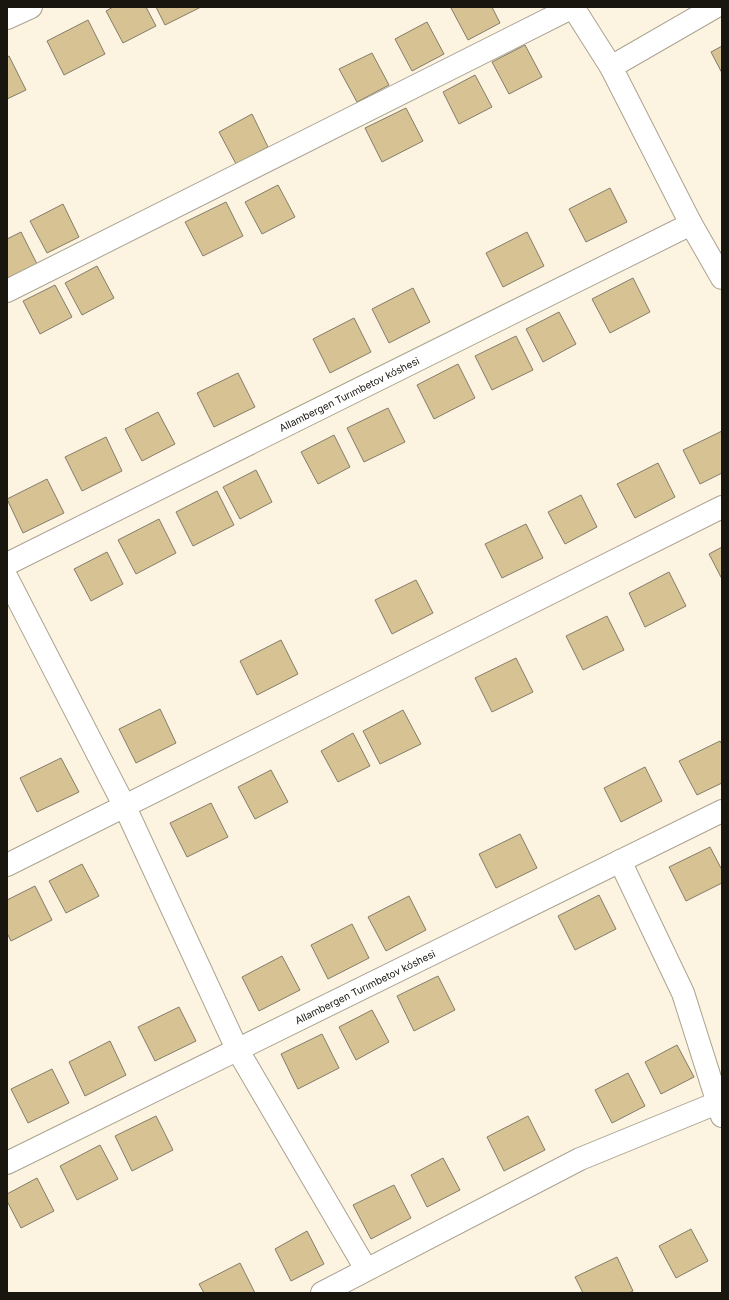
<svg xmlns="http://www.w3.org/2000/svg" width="729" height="1300" viewBox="0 0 729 1300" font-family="Inter,sans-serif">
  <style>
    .building { fill: #d6c292; stroke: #847d6b }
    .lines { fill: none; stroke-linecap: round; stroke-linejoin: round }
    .minor-casing { stroke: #aba391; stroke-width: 24 }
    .minor { stroke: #fff; stroke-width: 22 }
    .labels { text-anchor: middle; stroke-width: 4; stroke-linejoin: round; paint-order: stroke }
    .street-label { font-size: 10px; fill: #19160f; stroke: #fcf4e0 }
  </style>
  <rect width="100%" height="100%" fill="#fcf4e0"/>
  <!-- building -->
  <g class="building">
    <polygon points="113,7 146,7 156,26 123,43 106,11"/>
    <polygon points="156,7 201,7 165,25"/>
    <polygon points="454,7 492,7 500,23 468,40 451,8"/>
    <polygon points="88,20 105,54 64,75 47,41"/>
    <polygon points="427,22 444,54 412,71 395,39"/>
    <polygon points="525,45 542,77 509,94 492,62"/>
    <polygon points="722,46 722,73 711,52"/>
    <polygon points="372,53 389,85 357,102 339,69"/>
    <polygon points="9,56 26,90 7,99 7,57"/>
    <polygon points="475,75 492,107 459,124 443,92"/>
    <polygon points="406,108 423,141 382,162 365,128"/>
    <polygon points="252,114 268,147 236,164 219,132"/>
    <polygon points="278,185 295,217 262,234 245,202"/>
    <polygon points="610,188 627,222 586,242 569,209"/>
    <polygon points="226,202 243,236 203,256 185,222"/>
    <polygon points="63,204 79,237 47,253 30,221"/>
    <polygon points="21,232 38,266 7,282 7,239"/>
    <polygon points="527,232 544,266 503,287 486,253"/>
    <polygon points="97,266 114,298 82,315 65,283"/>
    <polygon points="633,278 650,312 610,333 592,299"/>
    <polygon points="55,285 72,317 40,334 23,301"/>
    <polygon points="413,288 430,322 389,343 372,309"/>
    <polygon points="559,312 576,344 543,362 526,329"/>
    <polygon points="354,318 371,352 330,373 313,339"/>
    <polygon points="516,336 533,370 492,390 475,356"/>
    <polygon points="458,364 475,398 434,419 417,385"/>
    <polygon points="238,373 255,407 214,427 197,393"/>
    <polygon points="388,408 405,442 364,462 347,428"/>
    <polygon points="158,412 175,444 142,461 125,429"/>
    <polygon points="722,431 722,473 700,484 683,450"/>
    <polygon points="334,435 350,467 318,484 301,452"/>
    <polygon points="106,437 122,471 82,491 65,457"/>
    <polygon points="658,463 675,497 635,518 617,484"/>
    <polygon points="256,470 272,502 240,519 223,487"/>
    <polygon points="47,479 64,513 23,533 7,499"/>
    <polygon points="217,491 234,525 193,546 176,512"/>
    <polygon points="581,495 597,527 565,544 548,512"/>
    <polygon points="159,519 176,553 136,574 118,540"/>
    <polygon points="526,524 543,558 502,578 485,544"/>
    <polygon points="722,547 722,579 709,554"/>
    <polygon points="107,552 123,584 91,601 74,569"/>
    <polygon points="669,572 686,606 645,627 629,593"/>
    <polygon points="416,580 433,613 392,634 375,600"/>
    <polygon points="607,616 624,650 583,670 566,636"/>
    <polygon points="281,640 298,674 257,695 240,661"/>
    <polygon points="516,658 533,692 492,712 475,678"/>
    <polygon points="160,709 176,743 136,763 119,729"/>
    <polygon points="403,710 421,744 380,764 363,731"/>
    <polygon points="353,733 370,766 338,782 321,751"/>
    <polygon points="720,741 722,744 722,783 697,795 679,761"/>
    <polygon points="61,758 79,792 37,812 20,778"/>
    <polygon points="645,767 662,801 621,822 604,788"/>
    <polygon points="271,770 288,802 255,819 238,787"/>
    <polygon points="211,803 228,837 187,857 170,823"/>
    <polygon points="520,834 537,868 496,888 479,854"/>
    <polygon points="710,847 722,870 722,883 686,901 669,867"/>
    <polygon points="82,864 99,896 66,913 49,881"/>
    <polygon points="35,886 52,920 11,941 7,933 7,900"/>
    <polygon points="599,895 616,929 575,950 558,916"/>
    <polygon points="409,896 426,930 386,951 368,917"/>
    <polygon points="352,924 369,958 328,979 311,945"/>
    <polygon points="282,956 300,990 259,1011 242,977"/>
    <polygon points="438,976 455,1010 414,1031 397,996"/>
    <polygon points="179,1007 196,1041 155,1061 138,1027"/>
    <polygon points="372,1010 389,1042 356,1060 339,1027"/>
    <polygon points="322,1034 339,1068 298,1089 281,1054"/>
    <polygon points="110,1041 126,1075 85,1096 69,1062"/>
    <polygon points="677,1045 694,1077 661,1094 645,1062"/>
    <polygon points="52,1069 69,1103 28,1123 11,1089"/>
    <polygon points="628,1073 645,1106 612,1123 595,1090"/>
    <polygon points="156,1116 173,1150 132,1171 115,1136"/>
    <polygon points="528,1116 545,1150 504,1171 487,1137"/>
    <polygon points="100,1145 118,1179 77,1200 60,1166"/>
    <polygon points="443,1158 460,1190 427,1207 411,1175"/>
    <polygon points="37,1178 54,1211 21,1228 7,1201 7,1194"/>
    <polygon points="394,1185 411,1218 371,1239 353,1205"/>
    <polygon points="691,1229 708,1261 676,1278 659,1246"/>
    <polygon points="307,1231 324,1264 291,1281 275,1249"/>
    <polygon points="617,1257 633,1291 629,1293 583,1293 575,1277"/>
    <polygon points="240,1263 255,1293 204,1293 199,1284"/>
  </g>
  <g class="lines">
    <defs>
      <g id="minor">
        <polyline points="573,7 611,67 691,224 722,278"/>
        <polyline points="7,18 31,7"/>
        <polyline points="611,67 715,7"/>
        <polyline points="7,291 573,7"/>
        <path id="s1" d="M7,564L691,224"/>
        <polyline points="7,578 125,807 237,1049 366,1269"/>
        <polyline points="620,861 683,993 722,1116"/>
        <polyline points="7,865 722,507"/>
        <path id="s2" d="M7,1163L722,811"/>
        <polyline points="322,1293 580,1159 717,1103"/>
      </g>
    </defs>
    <!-- minor casing -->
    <use href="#minor" class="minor-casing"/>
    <!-- minor -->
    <use href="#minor" class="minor"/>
  </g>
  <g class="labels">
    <!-- street labels -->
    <g class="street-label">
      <text dy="4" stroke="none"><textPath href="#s1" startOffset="382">Allambergen Turımbetov kóshesi</textPath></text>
      <text dy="4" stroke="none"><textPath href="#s2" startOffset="399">Allambergen Turımbetov kóshesi</textPath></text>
    </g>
  </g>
  <!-- border -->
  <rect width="729" height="1300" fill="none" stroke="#19160f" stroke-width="16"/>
</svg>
